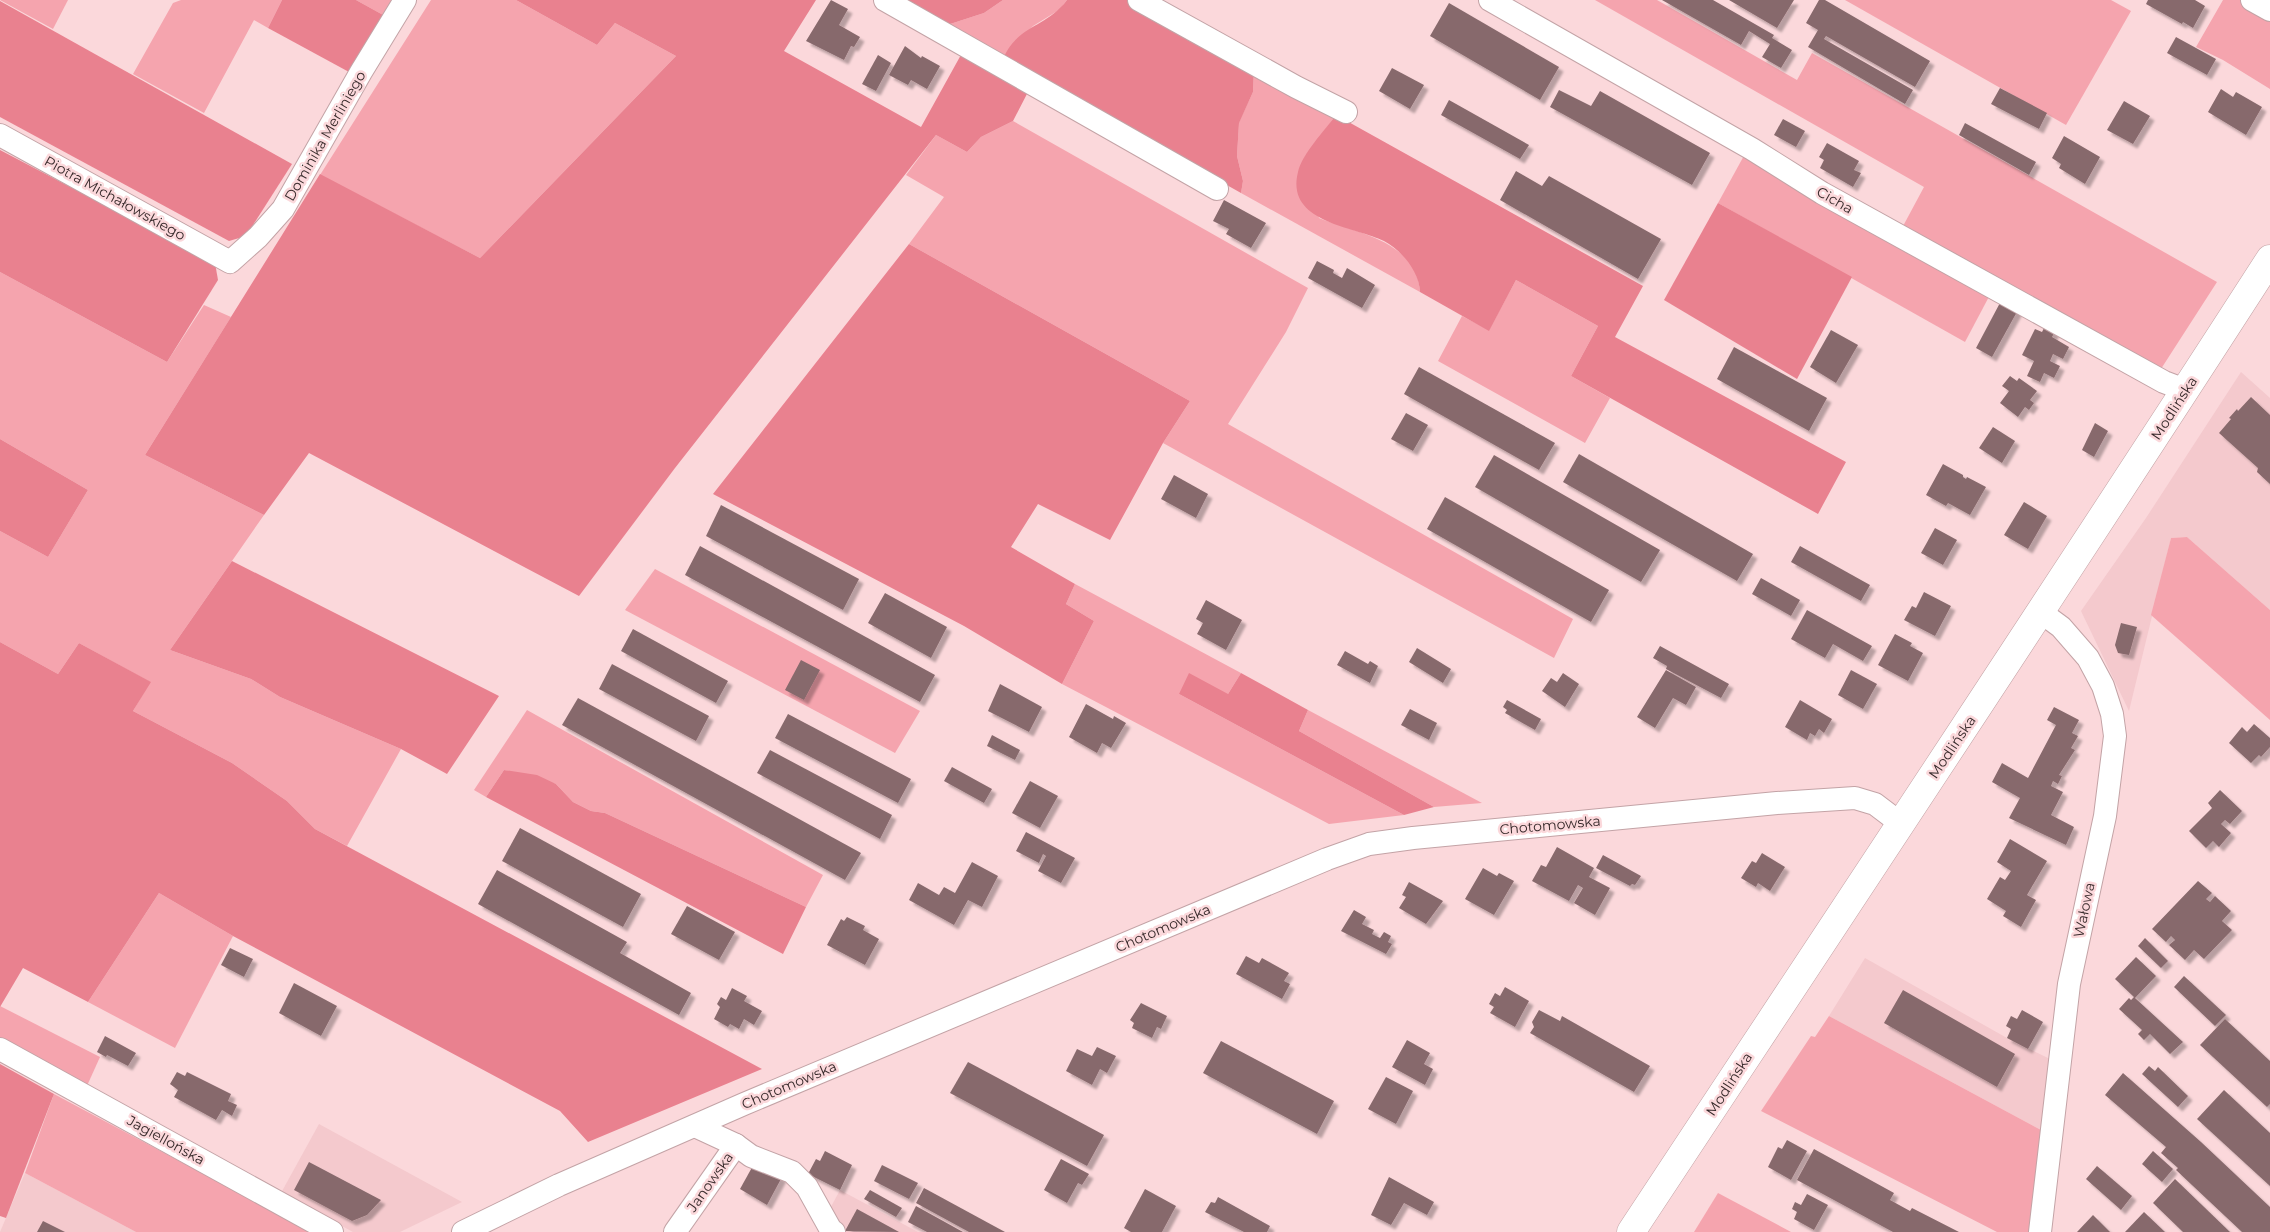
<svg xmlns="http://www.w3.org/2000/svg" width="2270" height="1232" viewBox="0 0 2270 1232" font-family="Montserrat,sans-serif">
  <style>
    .built { fill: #f4c9cd }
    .green { fill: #f5a4ae }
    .forest { fill: #e9818f }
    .building { fill: #87696c; filter: url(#shadow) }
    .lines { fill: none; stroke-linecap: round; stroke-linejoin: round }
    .minor-casing { stroke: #c3a3a6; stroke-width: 24 }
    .major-casing { stroke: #c3a3a6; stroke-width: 29 }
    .minor { stroke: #fff; stroke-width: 22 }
    .major { stroke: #fff; stroke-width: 28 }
    .labels { text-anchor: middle; stroke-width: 5; stroke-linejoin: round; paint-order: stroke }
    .street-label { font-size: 14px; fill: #36292a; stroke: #fbd8db }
  </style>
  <defs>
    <filter id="shadow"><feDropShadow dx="4.5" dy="4.5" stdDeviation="1" flood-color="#0004"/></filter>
  </defs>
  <rect width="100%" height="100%" fill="#fbd8db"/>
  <!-- built -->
  <g class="built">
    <polygon points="2241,372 2270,398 2270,610 2187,537 2171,538 2129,711 2081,611 2146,518"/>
    <polygon points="1865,958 2007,1038 2050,1059 2041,1130 1829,1016"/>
    <polygon points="319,1124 462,1202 400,1232 353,1232 281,1193"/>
    <polygon points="25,1173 136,1232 0,1232"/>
    <polygon points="840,1190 918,1232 820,1232 818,1231"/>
  </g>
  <!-- green -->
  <g class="green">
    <polygon points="0,0 68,0 53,29"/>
    <polygon points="181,0 282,0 268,28 254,20 204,113 133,74 173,3"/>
    <polygon points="356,0 396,0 385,16"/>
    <polygon points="431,0 516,0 597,45 615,23 676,56 480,258 320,175"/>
    <polygon points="1003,0 1067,0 1059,10 1033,26 1003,59 944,26 984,13"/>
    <polygon points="1595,0 1657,0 1797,80 1812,53 2217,282 2159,372 1902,228 1924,187"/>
    <polygon points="1845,0 2111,0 2131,11 2066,125"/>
    <polygon points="2223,0 2240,0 2270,17 2270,89 2223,60 2196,47"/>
    <path d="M1254,69L1336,115L1304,158L1319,218C1357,233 1417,241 1420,292L1241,193L1243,181L1237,156L1239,122L1253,92Z"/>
    <polygon points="1013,121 1308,288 1286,332 1228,424 1573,619 1554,658 1163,443 1190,401 909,244 944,197 906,175 936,135 967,152 981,137"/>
    <polygon points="1746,152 1992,291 1965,342 1718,203"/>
    <polygon points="0,272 167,362 204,305 231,317 145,455 264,515 170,650 251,679 280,697 401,749 347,846 315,829 287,801 232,763 133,711 150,682 79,643 58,674 0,642 0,531 48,557 88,490 0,439"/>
    <polygon points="1516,280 1598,326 1571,376 1610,398 1585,443 1438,361 1462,316 1489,330"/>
    <polygon points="2187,537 2270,610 2270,720 2151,615 2171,538"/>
    <polygon points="655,569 920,711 895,753 625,610"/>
    <polygon points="1075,584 1241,673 1228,694 1179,694 1404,815 1329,824 1062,684 1094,621 1066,604"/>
    <polygon points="527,710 823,875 806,907 605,813 591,811 573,802 556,784 504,770 486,797 474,790"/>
    <polygon points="1308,710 1482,803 1434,807 1299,731"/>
    <polygon points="159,893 233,936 175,1048 88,1002"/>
    <polygon points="0,1006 100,1057 86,1088 0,1039"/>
    <polygon points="1829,1016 2041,1130 2029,1232 1997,1232 1761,1111 1811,1036 1815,1037"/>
    <polygon points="54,1094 312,1232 136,1232 25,1173"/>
    <polygon points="1718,1193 1791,1232 1694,1232"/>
  </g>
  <!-- forest -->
  <g class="forest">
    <polygon points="282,0 356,0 385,16 349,72 268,28"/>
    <polygon points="516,0 816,0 784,51 921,127 962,53 1029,90 1013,121 981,137 967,152 936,135 675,468 579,596 309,453 264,515 145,455 320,174 480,258 676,56 615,23 597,45"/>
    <polygon points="898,0 1003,0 984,13 944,26"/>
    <path d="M1067,0H1130L1254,69L1253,92L1239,123L1237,156L1243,181L1241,193L1003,59C1018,24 1045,29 1067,0Z"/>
    <polygon points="0,1 292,164 246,236 229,241 0,117"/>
    <path d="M1336,115L1643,286L1615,337L1846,462L1818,514L1571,376L1598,326L1516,280L1489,331L1420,292C1419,271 1402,251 1384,241C1354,226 1285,223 1298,172C1302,154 1325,130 1336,115Z"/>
    <polygon points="0,150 215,263 218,280 167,362 0,272"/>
    <polygon points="1718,203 1852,277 1797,379 1664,300"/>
    <polygon points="909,244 1190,401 1163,443 1110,540 1038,504 1011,547 1075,584 1066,604 1094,621 1062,684 964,626 713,494"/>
    <polygon points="0,439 88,490 48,557 0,531"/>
    <polygon points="232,561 499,696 447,774 401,749 280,697 251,679 170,650"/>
    <polygon points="0,642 58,674 79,643 151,682 133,711 232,763 287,801 315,829 762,1069 588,1142 560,1111 233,936 159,893 88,1002 23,968 0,1007"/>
    <polygon points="1189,673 1228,694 1241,673 1308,710 1299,731 1434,807 1404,815 1179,694"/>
    <polygon points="504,770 537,775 556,784 573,802 591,811 605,813 806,907 783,954 486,797"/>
    <polygon points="0,1064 54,1094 6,1218 0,1216"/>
  </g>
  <!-- building -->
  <g class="building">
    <polygon points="831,0 848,9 839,25 860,37 854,47 851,46 844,60 806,41"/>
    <polygon points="1662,0 1713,0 1774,35 1772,38 1792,50 1781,68 1762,57 1770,44 1749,31 1741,45"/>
    <polygon points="1729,0 1794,0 1777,28"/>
    <polygon points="1819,0 1825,0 1930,61 1915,87 1826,36 1824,39 1913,90 1905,104 1808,47 1818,30 1806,23"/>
    <polygon points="2148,0 2195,0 2205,6 2193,28 2183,22 2182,24 2146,4"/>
    <polygon points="1449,3 1559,67 1540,100 1430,36"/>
    <polygon points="2176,37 2216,59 2207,75 2167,53"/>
    <polygon points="905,46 921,58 922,56 940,66 927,89 911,80 908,85 889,75"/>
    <polygon points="878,55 891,63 876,91 862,84"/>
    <polygon points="1392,68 1424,85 1410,109 1379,91"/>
    <polygon points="2000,88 2047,113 2039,129 1991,104"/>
    <polygon points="2221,89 2233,97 2236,92 2262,107 2246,135 2208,112"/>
    <polygon points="1559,90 1591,106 1600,91 1710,153 1692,185 1550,107"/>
    <polygon points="1449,100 1529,145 1520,159 1441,115"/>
    <polygon points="2124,101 2150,116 2133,144 2107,130"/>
    <polygon points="1783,119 1805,131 1796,147 1774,135"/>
    <polygon points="1965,123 2036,162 2029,175 1959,135"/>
    <polygon points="2064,136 2100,157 2085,184 2059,168 2061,164 2052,158"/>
    <polygon points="1827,143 1859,161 1854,170 1861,173 1853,187 1820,168 1824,160 1819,157"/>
    <polygon points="1516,171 1542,186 1549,176 1661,239 1638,279 1500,200"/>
    <polygon points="1224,200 1266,223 1251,248 1226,234 1229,229 1213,221"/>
    <polygon points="1317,261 1334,270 1333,273 1342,278 1347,268 1375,285 1362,308 1308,278"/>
    <polygon points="2001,301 2018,310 1992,357 1976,348"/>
    <polygon points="2045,326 2055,331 2052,337 2069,347 2063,359 2053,354 2050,361 2060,366 2054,378 2044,373 2040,382 2027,376 2034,361 2022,355 2035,329 2042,332"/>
    <polygon points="1831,330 1858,345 1836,383 1810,367"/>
    <polygon points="1734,347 1827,398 1809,431 1717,379"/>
    <polygon points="1419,367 1555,443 1539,470 1404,394"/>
    <polygon points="2010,376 2017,381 2019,378 2037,391 2030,400 2034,403 2029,410 2025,407 2018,417 2000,403 2009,391 2002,386"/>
    <polygon points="2251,397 2270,415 2270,484 2257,472 2258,468 2219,433 2231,419 2229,418 2237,409 2238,411"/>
    <polygon points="1406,413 1428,425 1413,451 1391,439"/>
    <polygon points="2095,423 2108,431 2094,457 2082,450"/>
    <polygon points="1993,427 2015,441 2002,463 1979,448"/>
    <polygon points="1579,454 1753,554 1737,581 1563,482"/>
    <polygon points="1494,455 1660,550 1641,582 1475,487"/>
    <polygon points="1943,464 1963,475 1963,477 1966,479 1967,477 1986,487 1970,515 1948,503 1946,506 1926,495"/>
    <polygon points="1174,475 1208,494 1196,518 1161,499"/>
    <polygon points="1445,497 1609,590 1591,622 1427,529"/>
    <polygon points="2024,502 2047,516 2028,549 2004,535"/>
    <polygon points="721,505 859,579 843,610 706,536"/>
    <polygon points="1935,528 1957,540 1943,565 1921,553"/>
    <polygon points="700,546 935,675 920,702 685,575"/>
    <polygon points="1800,546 1870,585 1861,601 1791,562"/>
    <polygon points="1761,578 1800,600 1791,616 1752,594"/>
    <polygon points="1924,592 1951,606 1935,636 1904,620 1912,606 1916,608"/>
    <polygon points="885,593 947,627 931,658 868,623"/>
    <polygon points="1206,600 1242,620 1226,650 1197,634 1203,623 1196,619"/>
    <polygon points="1807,610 1872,646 1863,661 1833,644 1825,658 1791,639"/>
    <polygon points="2121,623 2137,627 2129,655 2118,653 2115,645"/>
    <polygon points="633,629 728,681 716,703 621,651"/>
    <polygon points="1895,634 1912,643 1910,646 1923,653 1908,681 1878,665"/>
    <polygon points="1660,646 1729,684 1721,698 1666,669 1667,666 1653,658"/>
    <polygon points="1417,648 1451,669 1443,683 1409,662"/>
    <polygon points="1345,651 1368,664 1370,661 1378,666 1370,683 1337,665"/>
    <polygon points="801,660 820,670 804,700 785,690"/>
    <polygon points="612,664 709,716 696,741 599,689"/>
    <polygon points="1666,670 1696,687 1686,705 1673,698 1655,728 1637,717"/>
    <polygon points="1851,670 1877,684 1863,709 1838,695"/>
    <polygon points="1563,673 1579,684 1565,707 1542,691 1551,678 1557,682"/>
    <polygon points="1000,684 1042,707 1029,732 988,711"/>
    <polygon points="578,698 861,853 845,880 562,725"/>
    <polygon points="1507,700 1541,719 1535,730 1505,713 1507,710 1503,707"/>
    <polygon points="1800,700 1832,719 1824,733 1819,729 1815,736 1810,733 1807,740 1785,727"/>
    <polygon points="1086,704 1113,719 1114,716 1126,723 1111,748 1102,743 1097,753 1069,737"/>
    <polygon points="2054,707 2079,720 2072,733 2078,736 2071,748 2075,750 2059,775 2062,776 2058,784 2053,781 2051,786 2063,792 2051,815 2074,827 2066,845 2009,818 2020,798 1992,782 2002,763 2028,778 2056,725 2047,720"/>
    <polygon points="1410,709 1437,723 1429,740 1401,725"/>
    <polygon points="788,714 911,779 898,803 775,738"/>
    <polygon points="2254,724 2270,738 2270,747 2261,757 2259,755 2251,763 2229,743 2242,727 2247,732"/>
    <polygon points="992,735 1020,750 1015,760 987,746"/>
    <polygon points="770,750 892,815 880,839 757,773"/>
    <polygon points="952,767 992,789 984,803 944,781"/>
    <polygon points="1030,781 1058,796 1040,828 1012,813"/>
    <polygon points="2220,790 2242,811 2230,824 2225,820 2221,824 2231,833 2219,847 2213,841 2206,848 2189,831 2212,808 2208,803"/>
    <polygon points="520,828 641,894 623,927 502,861"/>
    <polygon points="1026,832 1075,858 1061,883 1038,871 1046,856 1043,854 1039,863 1016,851"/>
    <polygon points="2010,839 2047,861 2027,895 2036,900 2021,927 2003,916 2006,911 1987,899 2000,877 2005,880 2011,871 1997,862"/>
    <polygon points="1557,847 1594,868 1589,877 1610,888 1595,915 1574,903 1583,888 1578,885 1569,901 1532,881 1541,865 1546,867"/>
    <polygon points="1762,853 1785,867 1770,891 1758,883 1756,887 1741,878 1752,861 1756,863"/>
    <polygon points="1603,855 1641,876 1635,885 1632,884 1630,886 1596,868"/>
    <polygon points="972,862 998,876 982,907 968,900 954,925 909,900 918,883 939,895 944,887 955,893"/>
    <polygon points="1483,868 1497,876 1499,873 1514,881 1494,915 1465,899"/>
    <polygon points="497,870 627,942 620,953 691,993 679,1015 478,904"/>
    <polygon points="2198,881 2212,893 2206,899 2210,902 2215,896 2231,911 2222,921 2232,930 2204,959 2194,950 2185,960 2169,945 2175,940 2171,936 2166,942 2152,929"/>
    <polygon points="1409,882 1443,901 1426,924 1399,908 1406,897 1402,895"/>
    <polygon points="687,906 735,932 719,960 671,934"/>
    <polygon points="1354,910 1366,917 1362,924 1374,930 1372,934 1380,938 1384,932 1391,936 1388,942 1392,944 1386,954 1341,931"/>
    <polygon points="847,917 865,926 863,930 879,939 865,965 827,945 841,919 844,921"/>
    <polygon points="2145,938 2168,961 2161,968 2138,946"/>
    <polygon points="230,948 253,959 244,977 221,965"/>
    <polygon points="1246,956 1259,963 1262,958 1289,973 1284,981 1290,984 1282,999 1236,974"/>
    <polygon points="2136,957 2156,976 2135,998 2183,1042 2170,1054 2150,1034 2144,1040 2138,1034 2142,1030 2119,1009 2129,998 2131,1000 2134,997 2115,979"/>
    <polygon points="2184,976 2226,1015 2215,1026 2174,987"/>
    <polygon points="294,983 337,1006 321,1036 279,1013"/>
    <polygon points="1505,987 1529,1001 1515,1027 1490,1013 1494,1007 1489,1004 1495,993 1500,996"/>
    <polygon points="732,988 747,996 744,1001 762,1011 754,1025 744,1019 739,1029 730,1024 728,1027 714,1019 720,1007 717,1004 721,997 726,1000"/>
    <polygon points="1903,990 2015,1054 1997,1087 1884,1023"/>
    <polygon points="1141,1003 1167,1016 1161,1029 1157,1027 1152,1038 1132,1028 1134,1023 1130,1020"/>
    <polygon points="1539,1010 1560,1021 1562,1016 1650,1066 1634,1092 1530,1033 1534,1027 1532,1022"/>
    <polygon points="2022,1010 2043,1022 2028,1049 2007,1038 2011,1029 2006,1026 2011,1016 2017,1019"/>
    <polygon points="2225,1019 2270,1061 2270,1104 2267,1107 2200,1045"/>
    <polygon points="105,1036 136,1053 128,1066 107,1055 106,1057 97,1052"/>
    <polygon points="1407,1040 1430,1053 1424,1064 1433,1069 1425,1085 1392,1067"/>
    <polygon points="1221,1041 1334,1101 1317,1134 1203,1073"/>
    <polygon points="1097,1047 1116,1056 1107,1073 1100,1069 1092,1085 1066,1071 1077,1049 1092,1056"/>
    <polygon points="968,1062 1104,1135 1087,1166 950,1093"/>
    <polygon points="2149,1066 2155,1071 2158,1067 2188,1096 2178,1107 2142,1074"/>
    <polygon points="177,1072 185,1076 187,1072 231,1094 228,1101 237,1105 232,1116 222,1110 216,1120 174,1097 178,1090 170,1084"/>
    <polygon points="2123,1073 2201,1142 2270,1207 2270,1232 2242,1232 2176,1170 2178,1168 2161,1153 2166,1147 2105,1095"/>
    <polygon points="1386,1077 1413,1091 1396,1124 1368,1109"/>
    <polygon points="2224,1090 2270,1133 2270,1186 2197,1119"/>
    <polygon points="1787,1140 1807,1151 1791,1180 1768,1167 1778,1147 1782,1149"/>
    <polygon points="1814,1149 1894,1193 1890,1200 1910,1211 1912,1208 1959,1232 1893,1232 1797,1180"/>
    <polygon points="825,1151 852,1165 840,1190 808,1174 816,1159 820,1161"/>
    <polygon points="2153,1151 2173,1169 2162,1182 2142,1164"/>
    <polygon points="1061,1159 1089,1174 1082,1185 1078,1183 1067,1203 1044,1190"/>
    <polygon points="309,1162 381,1200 367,1215 352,1221 294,1190"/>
    <polygon points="755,1162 782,1177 767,1205 740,1189"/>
    <polygon points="882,1165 918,1183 909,1199 874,1181"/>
    <polygon points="2097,1166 2132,1196 2121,1210 2086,1179"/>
    <polygon points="1389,1177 1434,1202 1427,1215 1404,1203 1391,1225 1371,1215"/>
    <polygon points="2175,1179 2230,1232 2183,1232 2153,1203"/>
    <polygon points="924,1188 1005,1232 969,1232 916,1203"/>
    <polygon points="1145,1189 1176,1206 1162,1232 1131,1232 1124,1228"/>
    <polygon points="870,1190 902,1208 896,1217 864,1199"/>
    <polygon points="1807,1194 1828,1205 1814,1230 1794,1219 1797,1212 1792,1209 1795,1202 1801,1205"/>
    <polygon points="1218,1197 1270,1226 1267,1232 1244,1232 1205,1212 1211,1202 1215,1203"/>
    <polygon points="916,1206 963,1232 927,1232 908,1222"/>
    <polygon points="857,1209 899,1232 845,1231"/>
    <polygon points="2144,1212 2165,1232 2125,1232"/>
    <polygon points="2093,1215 2110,1232 2077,1232"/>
    <polygon points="43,1221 65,1232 37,1232"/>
  </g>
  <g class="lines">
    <defs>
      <g id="minor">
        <polyline points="885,0 1217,189"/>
        <polyline points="1139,0 1296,87 1346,112"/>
        <polyline points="1490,0 1752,149 1822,193 2164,382 2185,390"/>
        <polyline points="2252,0 2270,10"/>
        <polyline points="0,135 230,262 258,237 283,209 361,72 405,0"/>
        <polyline points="0,1049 332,1232"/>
        <polyline points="695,1126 736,1145 751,1156 792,1172 807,1187 831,1230 834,1232"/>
        <polyline points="463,1232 559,1185 744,1104 1327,859 1369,844 1413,838 1777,803 1855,798 1875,804 1900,823"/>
        <polyline points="675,1232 736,1145"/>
        <polyline points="2040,1232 2069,984 2105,816 2115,736 2112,714 2103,686 2088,658 2061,627 2042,613"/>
      </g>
      <path id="major" d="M1631,1232C1845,908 2060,585 2270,259"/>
    </defs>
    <!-- minor casing -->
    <use href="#minor" class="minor-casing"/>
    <!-- major casing -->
    <use href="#major" class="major-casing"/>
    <!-- minor -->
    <use href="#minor" class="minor"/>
    <!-- major -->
    <use href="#major" class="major"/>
  </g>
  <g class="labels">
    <!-- street labels -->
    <g class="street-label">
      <text transform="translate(325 136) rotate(-60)" y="5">Dominika Merliniego</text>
      <text transform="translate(115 198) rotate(29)" y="5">Piotra Michałowskiego</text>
      <text transform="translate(1835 200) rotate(30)" y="5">Cicha</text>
      <text transform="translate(2174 408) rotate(-57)" y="5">Modlińska</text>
      <text transform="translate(1952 747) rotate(-56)" y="5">Modlińska</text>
      <text transform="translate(1550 825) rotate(-5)" y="5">Chotomowska</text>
      <text transform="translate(2084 910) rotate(-78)" y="5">Wałowa</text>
      <text transform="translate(1163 928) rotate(-23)" y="5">Chotomowska</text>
      <text transform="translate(1729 1084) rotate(-57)" y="5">Modlińska</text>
      <text transform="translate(789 1085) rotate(-23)" y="5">Chotomowska</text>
      <text transform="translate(166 1140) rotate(29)" y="5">Jagiellońska</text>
      <text transform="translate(710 1182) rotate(-55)" y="5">Janowska</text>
    </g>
  </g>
</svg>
